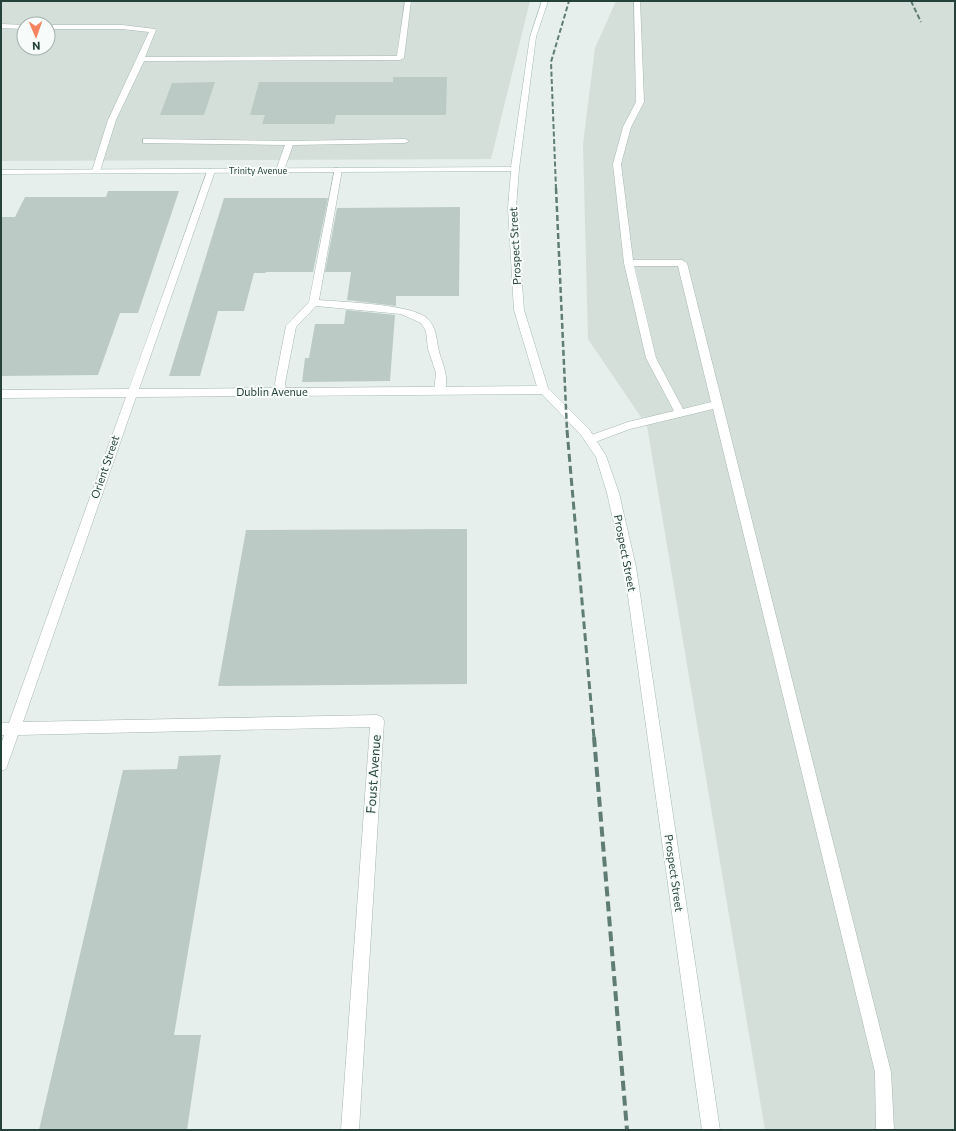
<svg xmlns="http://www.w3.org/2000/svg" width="956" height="1131" viewBox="0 0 956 1131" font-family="Commissioner,sans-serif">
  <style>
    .built { fill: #d4dfda; fill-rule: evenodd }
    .building { fill: #bbcac4 }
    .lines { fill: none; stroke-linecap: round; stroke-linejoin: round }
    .lane-casing { stroke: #a8b8b2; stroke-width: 1 }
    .street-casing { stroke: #a8b8b2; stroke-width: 1 }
    .secondary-casing { stroke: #a4bbb3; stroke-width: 1 }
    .lane { fill: #fff; fill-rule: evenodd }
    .street { fill: #fff; fill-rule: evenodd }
    .secondary { fill: #fff; fill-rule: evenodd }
    .rail-far3 { stroke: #5f7d75; stroke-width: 2; stroke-dasharray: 5 2.5; stroke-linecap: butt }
    .rail-far2 { stroke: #5f7d75; stroke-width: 2.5; stroke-dasharray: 6 3; stroke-linecap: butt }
    .rail-far1 { stroke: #5f7d75; stroke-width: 3; stroke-dasharray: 8 4; stroke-linecap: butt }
    .rail { stroke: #5f7d75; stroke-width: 4; stroke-dasharray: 10 5; stroke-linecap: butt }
    .labels { text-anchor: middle; stroke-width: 4; stroke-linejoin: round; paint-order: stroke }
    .far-street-label { font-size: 9px; fill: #24423a; stroke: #f7fbf9 }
    .street-label { font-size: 11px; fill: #24423a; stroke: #f7fbf9 }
    .near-street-label { font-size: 13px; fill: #24423a; stroke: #f7fbf9 }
  </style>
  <rect width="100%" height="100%" fill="#e6efeb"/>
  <!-- built -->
  <g class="built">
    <path d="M1,1H530L491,159L1,161ZM24,24H48V48H24Z"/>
    <polygon points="616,1 955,1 955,1130 765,1130 647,426 588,339 583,144 595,48"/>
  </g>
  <!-- building -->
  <g class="building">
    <polygon points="393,77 447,77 446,115 336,115 334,124 262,124 265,115 250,115 259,82 393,82"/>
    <polygon points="215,82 204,115 160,115 172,83"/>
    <polygon points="108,191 179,191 138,313 120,313 98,375 1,376 1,217 15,217 25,197 106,197"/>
    <polygon points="224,198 328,198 313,272 266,272 265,273 254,273 244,311 218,311 200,376 169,376"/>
    <polygon points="460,207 459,296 396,296 396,306 347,300 351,272 325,272 337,208"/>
    <polygon points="346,310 395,315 390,381 302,382 305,358 309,358 315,324 344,324"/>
    <polygon points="467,529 467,684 218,686 246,530"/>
    <polygon points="221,755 174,1035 201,1035 187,1130 39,1130 123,770 177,769 179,756"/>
  </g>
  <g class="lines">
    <defs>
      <g id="lane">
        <polygon points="405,1 411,1 404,58 400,60 144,61 116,120 100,171 96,173 92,171 108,120 149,32 122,29 48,29 48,25 122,25 155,29 156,30 145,57 397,56"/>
        <path d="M634,1H640L644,102L631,127L621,164L633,260H682L687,263L891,1072L894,1130H876L875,1072L713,409L630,429L590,444L586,443L585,440L586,437L628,422L674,411L646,358L624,263L613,164L623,127L636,102ZM634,266H678L711,402L683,409L656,358Z"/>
        <polygon points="1,24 24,25 24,29 1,28"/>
        <polygon points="143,139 290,141 405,139 409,141 405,143 293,145 284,170 280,172 276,170 285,145 146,143 143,143"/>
        <path d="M335,168H338L342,170L319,300C341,302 417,304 429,320C438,331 436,343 440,355C444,367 450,382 443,394H435L434,391L436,373L428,349L426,331L421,323L401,314L316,306L296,327L285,383L286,392L285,395H277L275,383L286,326L309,302Z"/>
      </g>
      <polygon id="street" points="208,169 211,169 215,171 139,389 543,386 547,387 548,390 547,393 543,394 136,397 23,722 377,715 382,717 384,721 359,1130 341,1130 370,727 18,735 6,769 1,771 1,745 4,735 1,735 1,723 9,723 126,397 1,398 1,390 129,389"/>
      <polygon id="secondary" points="542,1 548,1 536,37 519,169 516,208 524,310 548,388 589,429 606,456 619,493 636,567 720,1130 702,1130 624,567 607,493 596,457 581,435 538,390 514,310 508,208 511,171 1,174 1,170 511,167 530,37"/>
    </defs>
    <!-- lane casing -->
    <use href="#lane" class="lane-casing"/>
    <!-- street casing -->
    <use href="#street" class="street-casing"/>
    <!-- secondary casing -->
    <use href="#secondary" class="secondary-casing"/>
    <!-- lane -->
    <use href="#lane" class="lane"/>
    <!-- street -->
    <use href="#street" class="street"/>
    <!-- secondary -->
    <use href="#secondary" class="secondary"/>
    <!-- rail-far3 -->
    <g class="rail-far3">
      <polyline points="911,1 921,22"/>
      <polyline points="556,189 551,62 569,1"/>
    </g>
    <!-- rail-far2 -->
    <polyline class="rail-far2" points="556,188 567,431"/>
    <!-- rail-far1 -->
    <polyline class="rail-far1" points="567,430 594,738"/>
    <!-- rail -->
    <polyline class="rail" points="594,737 627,1130"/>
  </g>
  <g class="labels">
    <!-- far-street labels -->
    <g class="far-street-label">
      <text x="258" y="174">Trinity Avenue</text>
    </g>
    <!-- street labels -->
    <g class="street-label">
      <text transform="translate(515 246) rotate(-93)" y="4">Prospect Street</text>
      <text x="272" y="396">Dublin Avenue</text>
      <text transform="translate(105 467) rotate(-71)" y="4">Orient Street</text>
      <text transform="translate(625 553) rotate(79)" y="4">Prospect Street</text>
      <text transform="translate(674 873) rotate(82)" y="4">Prospect Street</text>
    </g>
    <!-- near-street labels -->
    <g class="near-street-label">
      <text transform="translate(373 774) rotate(-86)" y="5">Foust Avenue</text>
    </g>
  </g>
  <!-- border -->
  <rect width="956" height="1131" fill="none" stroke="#24423a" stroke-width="4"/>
  <!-- north arrow -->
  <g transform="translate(36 36) rotate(178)"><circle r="19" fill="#f7fbf9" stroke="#a3b1ad"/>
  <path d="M0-3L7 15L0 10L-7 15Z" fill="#f4845f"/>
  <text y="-6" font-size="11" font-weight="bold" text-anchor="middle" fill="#24423a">N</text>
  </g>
</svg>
